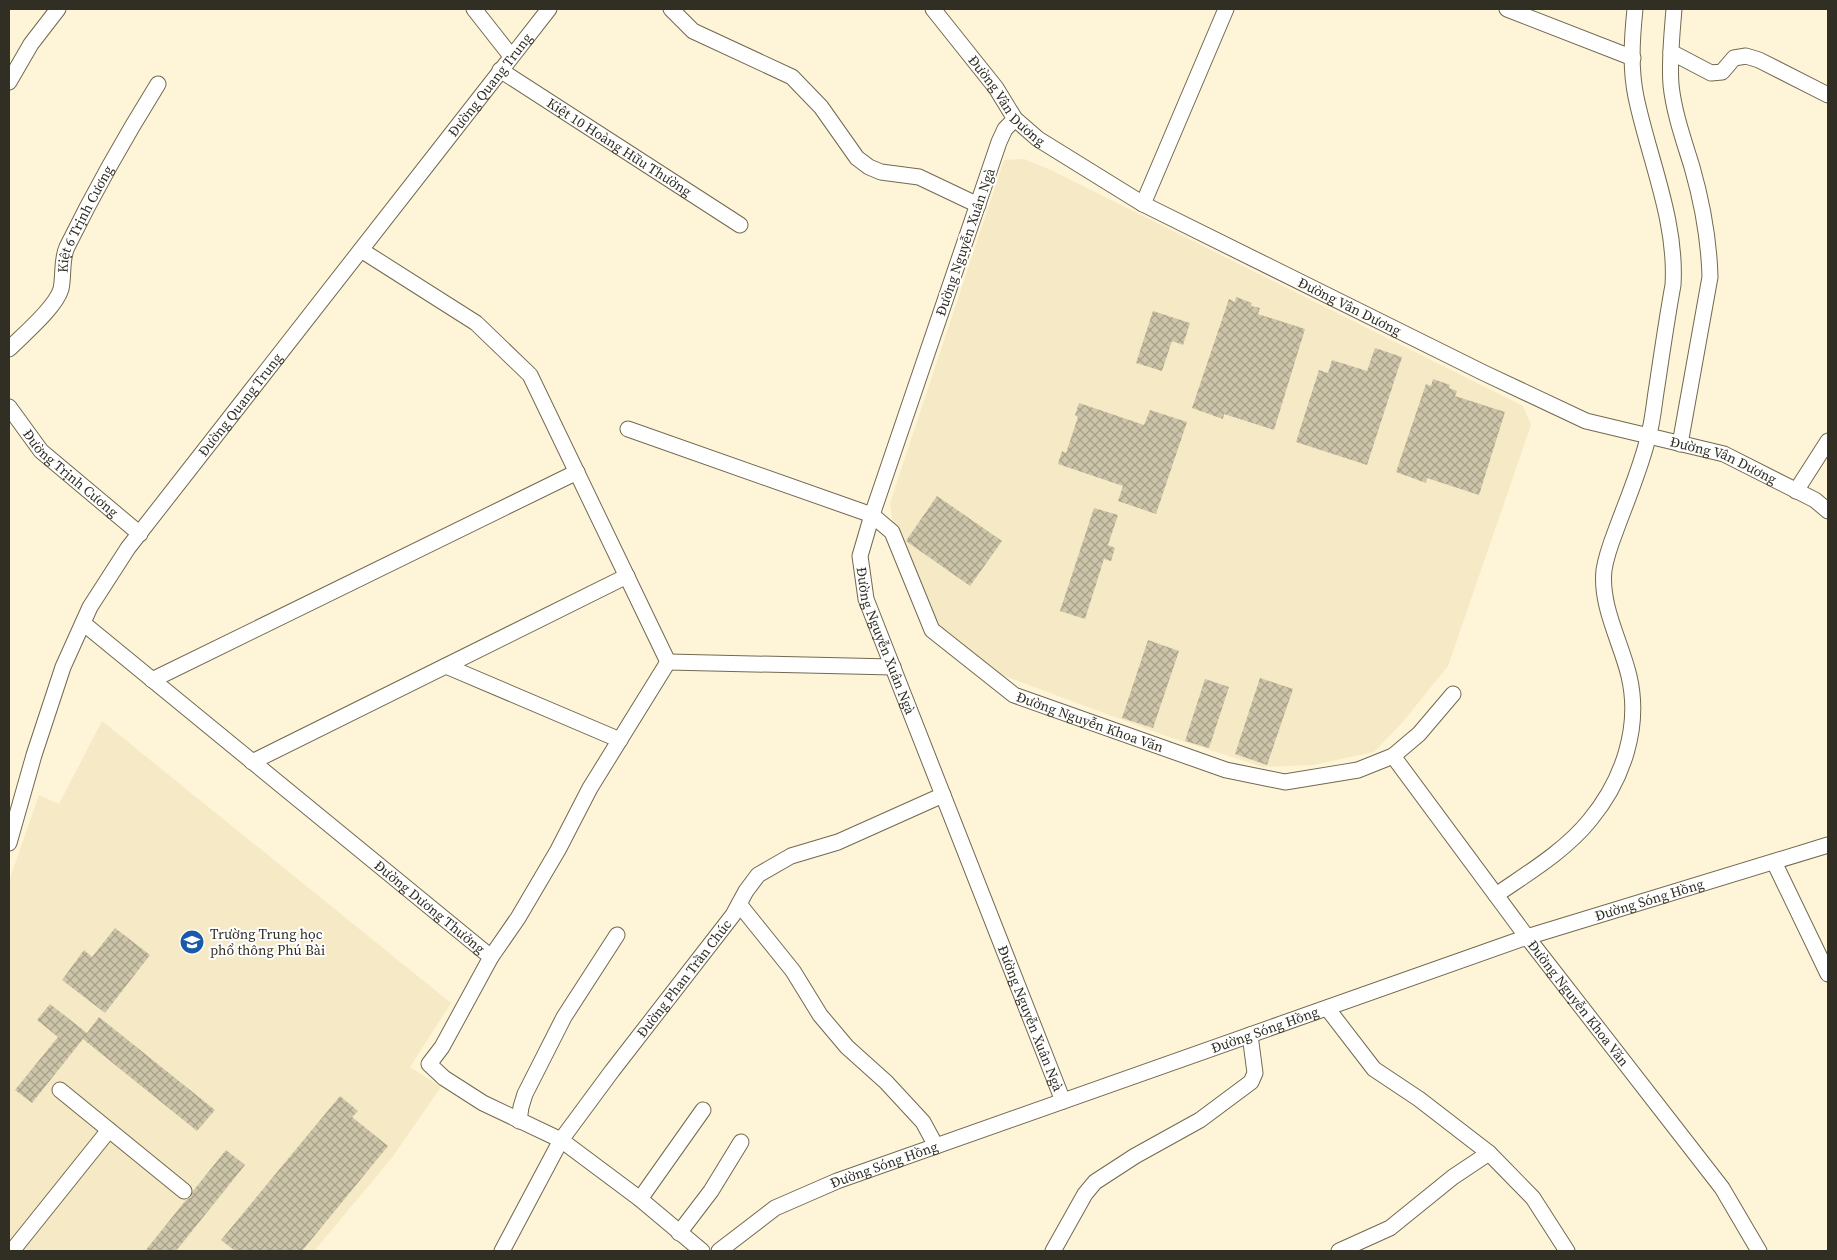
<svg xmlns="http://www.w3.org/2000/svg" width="1837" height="1260" viewBox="0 0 1837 1260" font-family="'Source Serif 4',serif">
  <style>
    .built { fill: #f5eac5 }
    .building { fill: url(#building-cross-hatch) }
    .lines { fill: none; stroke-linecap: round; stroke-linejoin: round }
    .minor-casing { stroke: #716950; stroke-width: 17 }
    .minor { stroke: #fff; stroke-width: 15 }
    .labels { text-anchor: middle; stroke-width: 4; stroke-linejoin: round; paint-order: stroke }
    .street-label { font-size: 14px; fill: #312e23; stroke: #fff }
    .poi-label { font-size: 14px; fill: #312e23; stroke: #fff; text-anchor: start }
  </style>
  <defs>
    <pattern id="building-cross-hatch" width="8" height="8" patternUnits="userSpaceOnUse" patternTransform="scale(1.25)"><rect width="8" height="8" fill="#cdc5a9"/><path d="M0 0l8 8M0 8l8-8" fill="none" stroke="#a7a089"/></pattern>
  </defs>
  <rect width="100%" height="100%" fill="#fef5d8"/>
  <!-- built -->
  <g class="built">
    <polygon points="1024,159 1053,171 1523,406 1531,425 1448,666 1402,723 1374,752 1313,765 1263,767 1163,735 991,671 939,627 892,519 890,503 1004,160"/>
    <polygon points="102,721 451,1003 410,1067 441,1087 391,1159 314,1251 25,1251 9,1239 9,881 39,795 59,804"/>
  </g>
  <!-- building -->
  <g class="building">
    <polygon points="1236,297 1252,303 1251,306 1260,308 1258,314 1305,329 1274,430 1224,414 1223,419 1192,408 1229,299 1235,302"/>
    <polygon points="1153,311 1190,323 1183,345 1172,341 1162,371 1136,363"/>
    <polygon points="1375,348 1402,357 1367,465 1296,442 1319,370 1328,373 1332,360 1367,371"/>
    <polygon points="1433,379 1450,385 1449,388 1457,391 1455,396 1505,412 1479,495 1427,478 1426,483 1396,472 1426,384 1431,386"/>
    <polygon points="1079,403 1144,425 1150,410 1187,422 1156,514 1118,501 1123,486 1058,464 1062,451 1066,453 1078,417 1075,415"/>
    <polygon points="937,496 1002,541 970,586 906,541"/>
    <polygon points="1094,508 1118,515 1108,545 1115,548 1111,561 1104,559 1085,619 1060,611"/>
    <polygon points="1148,640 1179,651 1153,728 1122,718"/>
    <polygon points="1260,678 1293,689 1267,765 1235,754"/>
    <polygon points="1205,679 1229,687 1209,748 1185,741"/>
    <polygon points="115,928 150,955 105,1013 62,980 84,950 92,957"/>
    <polygon points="50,1004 87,1033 99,1017 215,1110 197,1131 83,1039 32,1103 15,1090 58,1037 37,1020"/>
    <polygon points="340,1096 358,1111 352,1117 388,1146 302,1251 235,1251 221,1240"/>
    <polygon points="226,1150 245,1165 176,1251 145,1251 186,1200 191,1197 193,1191"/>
  </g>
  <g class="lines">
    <defs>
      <g id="minor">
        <polyline points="474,9 511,56"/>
        <polyline points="671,9 693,31 792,77 821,107 857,158 869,167 881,172 919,177 978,205"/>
        <path id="s1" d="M933,9L996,88L1015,119L1038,139L1143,204L1484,373L1586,421L1724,454L1815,500L1828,511"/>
        <polyline points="1507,9 1633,58"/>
        <path d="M1674,9C1672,34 1669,60 1671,85C1674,113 1684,141 1692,167C1702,202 1709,240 1710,277L1680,444"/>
        <polyline points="1671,52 1711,73 1722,72 1734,58 1746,56 1759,60 1828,95"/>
        <path id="s2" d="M500,70L740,225"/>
        <polyline points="9,82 31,44 58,9"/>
        <path id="s3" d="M1015,119L1005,129L999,142L872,515L860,556L866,599L1063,1101"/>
        <polyline points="1143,204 1226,9"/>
        <polyline points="361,250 476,323 530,375 668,662"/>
        <path id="s4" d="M9,349C23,335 56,307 61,289C64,275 61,260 67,247C94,192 125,137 158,84"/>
        <path id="s5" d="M9,407L41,451L140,534"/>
        <path id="s6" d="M628,429L872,515L892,532L932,630L1014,695L1226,770L1285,782L1358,770L1393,756L1419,734L1453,694"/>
        <polyline points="1796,491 1828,441"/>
        <path id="s7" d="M83,623L491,957L442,1047L429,1064L444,1078L483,1103L561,1140L640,1199L702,1251"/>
        <polyline points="668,662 893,667"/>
        <polyline points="446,666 620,740"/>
        <polyline points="152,680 577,472"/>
        <path id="s8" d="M1393,756L1527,937L1722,1188L1759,1251"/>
        <polyline points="252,762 627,576"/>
        <path id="s9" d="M9,843L34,755L63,667L90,607L128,548L549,9"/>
        <polyline points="1774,862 1828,974"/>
        <path d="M1496,895C1528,873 1565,851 1590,820C1623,780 1641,727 1629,676C1621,642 1600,606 1604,570C1606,557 1611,543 1616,530C1627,500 1640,470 1648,438C1653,421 1654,403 1657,386C1662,352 1667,318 1673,285C1677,221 1649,159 1636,97C1630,68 1632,38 1635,9"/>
        <polyline points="739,904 793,971 820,1015 847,1047 886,1082 923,1122 936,1146"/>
        <polyline points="491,957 518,918 558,850 590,788 668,662"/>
        <polyline points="1327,1008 1374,1069 1419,1099 1489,1153 1533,1198 1567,1251"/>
        <polyline points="60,1090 184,1191"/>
        <polyline points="519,1121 521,1107 525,1094 564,1017 617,935"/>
        <polyline points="640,1199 703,1110"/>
        <polyline points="679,1233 711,1191 741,1142"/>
        <polyline points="12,1251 109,1130"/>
        <path id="s10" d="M502,1251L561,1140L612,1071L733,915L746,891L758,875L791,856L838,842L943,795"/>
        <path id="s11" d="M719,1251L775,1208L837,1181L1527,937L1828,845"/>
        <polyline points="1053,1251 1085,1194 1095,1182 1135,1156 1200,1120 1251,1082 1255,1073 1250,1035"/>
        <polyline points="1339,1251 1390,1228 1453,1177 1489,1153"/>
      </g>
    </defs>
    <!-- minor casing -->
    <use href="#minor" class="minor-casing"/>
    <!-- minor -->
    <use href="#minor" class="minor"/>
  </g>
  <!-- icons -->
  <defs>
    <symbol id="school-disc" viewBox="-11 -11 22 22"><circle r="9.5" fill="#1a58a9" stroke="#fff"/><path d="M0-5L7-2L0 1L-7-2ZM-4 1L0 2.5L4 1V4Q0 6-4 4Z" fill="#fff"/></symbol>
  </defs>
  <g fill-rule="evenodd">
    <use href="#school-disc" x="178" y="928" width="28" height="28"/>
  </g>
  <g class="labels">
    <!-- street labels -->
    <g class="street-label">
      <text dy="5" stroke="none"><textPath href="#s9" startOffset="908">Đường Quang Trung</textPath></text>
      <text dy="5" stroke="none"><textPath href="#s1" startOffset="118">Đường Vân Dương</textPath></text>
      <text dy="5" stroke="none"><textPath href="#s2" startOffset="142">Kiệt 10 Hoàng Hữu Thường</textPath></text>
      <text dy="5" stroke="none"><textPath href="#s4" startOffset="155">Kiệt 6 Trịnh Cương</textPath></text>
      <text transform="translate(965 242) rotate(-71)" y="5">Đường Nguyễn Xuân Ngà</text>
      <text dy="5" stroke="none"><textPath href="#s1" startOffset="522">Đường Vân Dương</textPath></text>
      <text dy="5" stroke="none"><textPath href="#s9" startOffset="502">Đường Quang Trung</textPath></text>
      <text dy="5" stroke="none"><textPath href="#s1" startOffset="928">Đường Vân Dương</textPath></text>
      <text dy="5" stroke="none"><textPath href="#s5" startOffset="91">Đường Trịnh Cương</textPath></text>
      <text dy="5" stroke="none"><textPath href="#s3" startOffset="554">Đường Nguyễn Xuân Ngà</textPath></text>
      <text dy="5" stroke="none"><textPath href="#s6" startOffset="576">Đường Nguyễn Khoa Văn</textPath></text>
      <text dy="5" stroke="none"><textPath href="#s11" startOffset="998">Đường Sóng Hồng</textPath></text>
      <text dy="5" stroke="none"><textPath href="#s7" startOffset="448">Đường Dương Thưởng</textPath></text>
      <text dy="5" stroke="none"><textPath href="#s10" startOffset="329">Đường Phan Trần Chúc</textPath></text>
      <text dy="5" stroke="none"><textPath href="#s8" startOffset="309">Đường Nguyễn Khoa Văn</textPath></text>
      <text dy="5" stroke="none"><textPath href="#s3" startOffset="959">Đường Nguyễn Xuân Ngà</textPath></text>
      <text dy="5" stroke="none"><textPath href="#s11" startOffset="592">Đường Sóng Hồng</textPath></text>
      <text dy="5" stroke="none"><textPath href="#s11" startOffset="188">Đường Sóng Hồng</textPath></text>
    </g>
    <!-- poi labels -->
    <g class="poi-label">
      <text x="210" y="939">Trường Trung học<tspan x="210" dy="16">phổ thông Phú Bài</tspan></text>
    </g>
  </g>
  <!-- border -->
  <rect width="1837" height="1260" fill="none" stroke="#312e23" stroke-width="20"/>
</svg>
